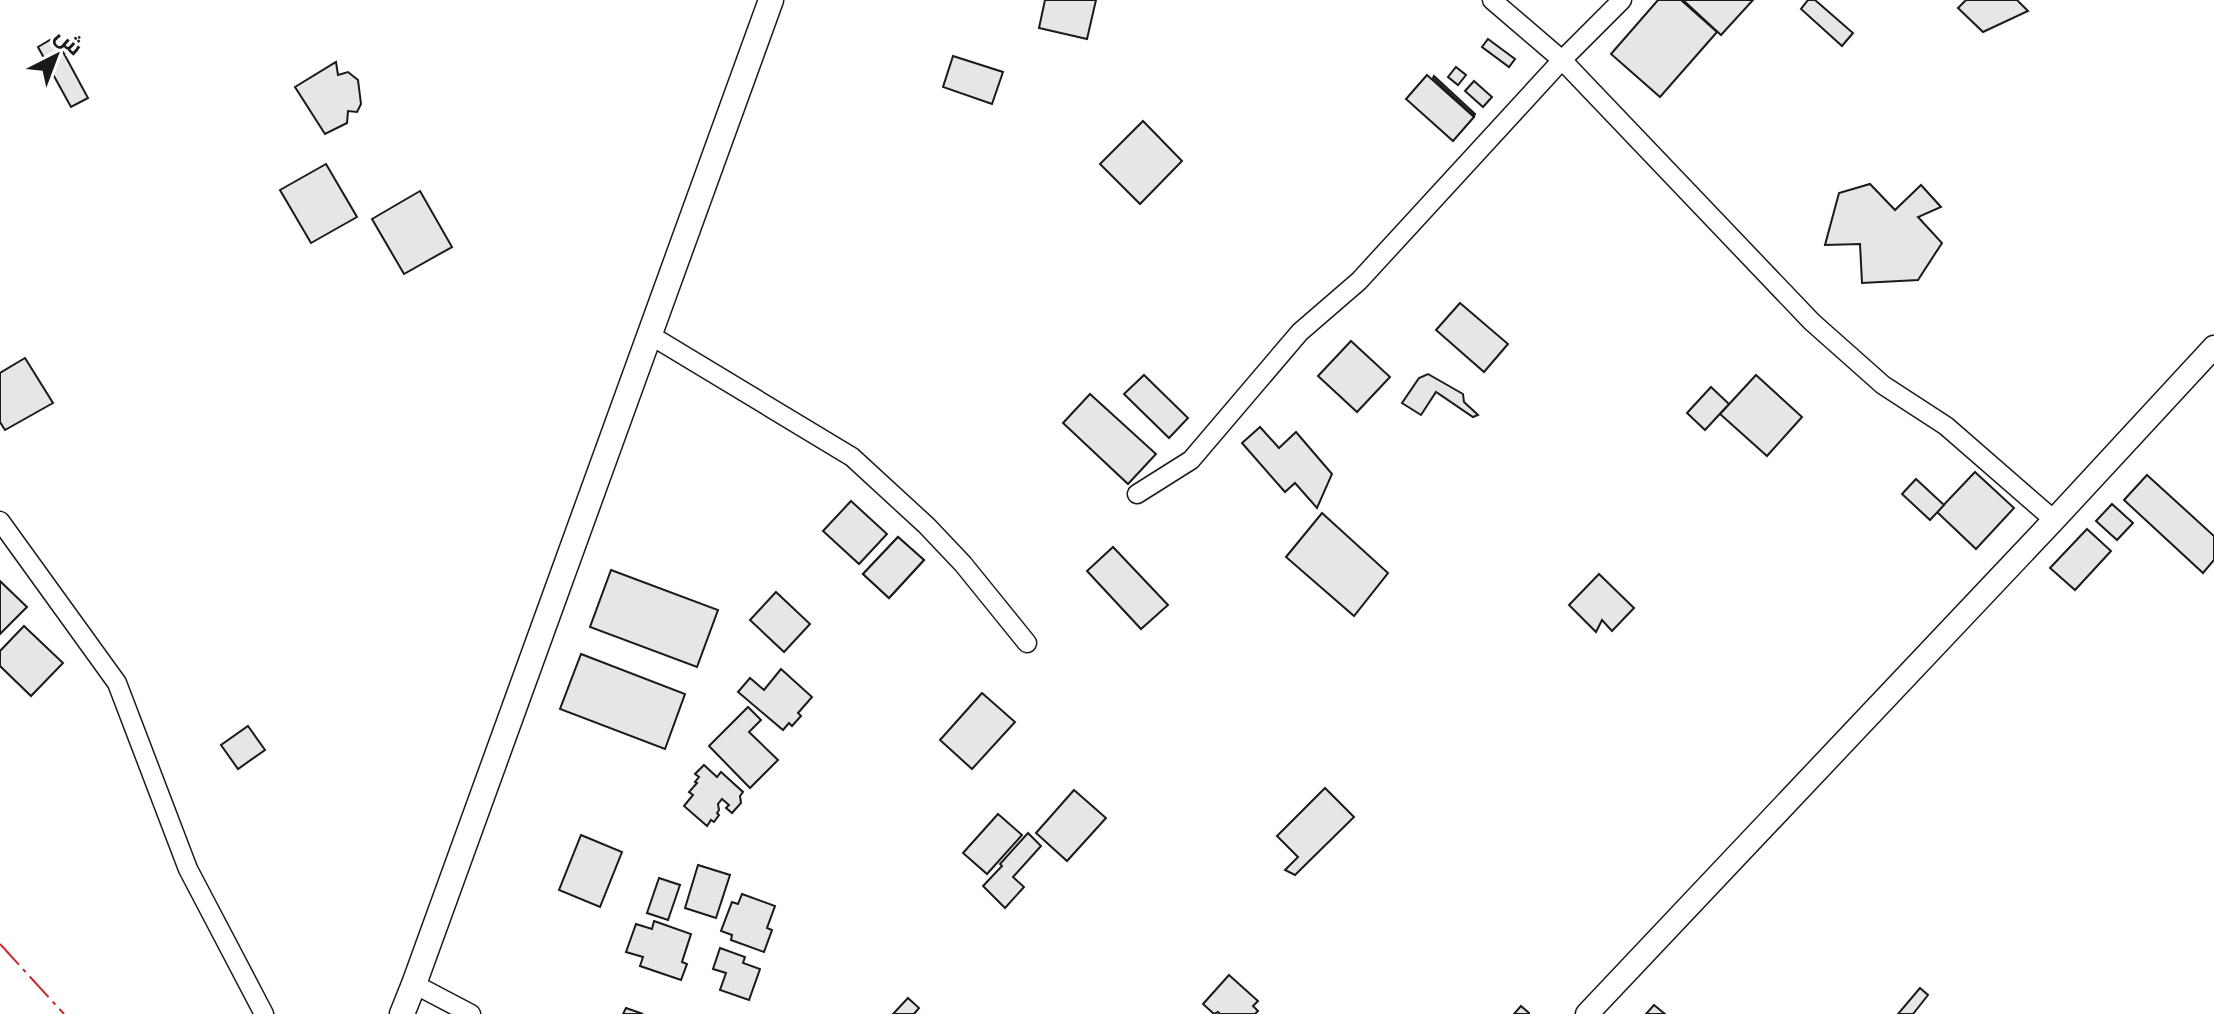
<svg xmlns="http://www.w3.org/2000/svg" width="2214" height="1014" viewBox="0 0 2214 1014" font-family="'Source Serif 4',Cairo,serif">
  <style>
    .building { fill: #e6e6e6; stroke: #1a1a1a; stroke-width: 2 }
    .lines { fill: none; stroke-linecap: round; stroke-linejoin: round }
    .minor-casing { stroke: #1a1a1a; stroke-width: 21 }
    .tertiary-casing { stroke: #1a1a1a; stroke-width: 25 }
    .secondary-casing { stroke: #1a1a1a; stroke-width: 27 }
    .minor { stroke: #fff; stroke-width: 18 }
    .tertiary { stroke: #fff; stroke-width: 22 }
    .secondary { stroke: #fff; stroke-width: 24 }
    .power { stroke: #c62828; stroke-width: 2; stroke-dasharray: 28 6 4 6; stroke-linecap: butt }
  </style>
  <rect width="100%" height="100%" fill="#fff"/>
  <!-- building -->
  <g class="building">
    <polygon points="1045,0 1096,0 1087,39 1039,28"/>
    <polygon points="1658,0 1681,0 1717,32 1660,97 1611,54"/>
    <polygon points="1683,0 1753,0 1721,35"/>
    <polygon points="1808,0 1815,0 1853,33 1842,46 1801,9"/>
    <polygon points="1966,0 2017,0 2028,11 1983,32 1958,8"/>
    <polygon points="55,37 88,98 71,107 38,47"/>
    <polygon points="1488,39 1515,59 1509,67 1482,47"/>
    <polygon points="953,56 1003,72 992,104 943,87"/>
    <polygon points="336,62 338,75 348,72 358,80 361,104 357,112 348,111 347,123 325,134 295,87"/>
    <polygon points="1456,67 1466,75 1458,85 1448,77"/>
    <polygon points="1427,75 1474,117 1453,141 1406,99"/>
    <polygon points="1434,76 1475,114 1474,116 1433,78"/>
    <polygon points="1474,81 1492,97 1483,107 1465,91"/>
    <polygon points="1143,121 1182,161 1140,204 1100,164"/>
    <polygon points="326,164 357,217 311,243 280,190"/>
    <polygon points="1870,184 1895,210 1921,185 1941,207 1918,217 1942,243 1918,280 1862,283 1860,244 1825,245 1839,193"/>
    <polygon points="420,191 452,247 404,274 372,219"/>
    <polygon points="1460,303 1508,344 1484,372 1436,330"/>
    <polygon points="1351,341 1390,377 1357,412 1318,376"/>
    <polygon points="25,358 53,403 5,430 0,422 0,373"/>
    <polygon points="1428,374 1463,394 1464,402 1478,415 1473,417 1436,392 1421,415 1402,403 1419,378"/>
    <polygon points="1144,375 1188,418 1169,438 1124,394"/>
    <polygon points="1756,375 1802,417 1767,456 1720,414"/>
    <polygon points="1711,387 1729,404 1705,430 1687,413"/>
    <polygon points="1090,394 1156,454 1128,484 1063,423"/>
    <polygon points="1260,427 1279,448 1296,432 1332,474 1317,508 1295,483 1285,492 1242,443"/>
    <polygon points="1975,472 2014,508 1976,549 1937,512"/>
    <polygon points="2147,475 2214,536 2214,560 2203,573 2124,500"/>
    <polygon points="1916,479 1944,505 1930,520 1902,494"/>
    <polygon points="851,501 887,534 859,564 823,531"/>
    <polygon points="2112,504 2133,523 2117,540 2096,521"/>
    <polygon points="1322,513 1388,573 1354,616 1286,557"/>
    <polygon points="2087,529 2111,551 2075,590 2050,568"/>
    <polygon points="898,537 924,560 889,598 863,574"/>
    <polygon points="898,537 924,560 889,598 863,574"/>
    <polygon points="1113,547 1168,605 1141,629 1087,571"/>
    <polygon points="611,570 718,610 697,667 590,627"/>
    <polygon points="1599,574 1634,608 1612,631 1602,620 1596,632 1569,605"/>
    <polygon points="0,581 27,607 0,634"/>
    <polygon points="776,592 810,624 784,652 750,620"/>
    <polygon points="24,626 63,663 31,696 0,666 0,651"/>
    <polygon points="581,654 685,694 665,749 560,709"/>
    <polygon points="781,669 812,697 798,713 801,716 792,726 789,723 783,730 738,692 750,678 764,690"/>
    <polygon points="982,693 1015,722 972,769 940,740"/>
    <polygon points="748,707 761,720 749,732 778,760 750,788 709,746"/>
    <polygon points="248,726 265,750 238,769 221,745"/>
    <polygon points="704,765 717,777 721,772 743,792 740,796 741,803 732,813 726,808 729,805 722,799 718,804 719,810 717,813 719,815 714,822 711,820 707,826 684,806 693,795 689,792 697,783 695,782 699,777 695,774"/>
    <polygon points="1325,788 1354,817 1295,875 1285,870 1298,857 1277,836"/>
    <polygon points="1074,790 1106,818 1067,861 1036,833"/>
    <polygon points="998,814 1022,835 987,874 963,853"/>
    <polygon points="1028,833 1041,846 1013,877 1024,887 1005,908 983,886 1002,866 1000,864"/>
    <polygon points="581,835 622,852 600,907 559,890"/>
    <polygon points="698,865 730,875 716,918 685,908"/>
    <polygon points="659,878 680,885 668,920 647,913"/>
    <polygon points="742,894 775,906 767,928 772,930 764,952 731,940 732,935 721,931 732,902 738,904"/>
    <polygon points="654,921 691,934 682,962 687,964 681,980 640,966 643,957 626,952 636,924 652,929"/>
    <polygon points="720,948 745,957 743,963 760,969 749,1000 720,990 726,973 713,969"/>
    <polygon points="1229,975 1258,1001 1253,1006 1258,1011 1255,1014 1220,1014 1218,1012 1214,1014 1203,1004"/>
    <polygon points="1920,988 1928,995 1913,1014 1898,1014"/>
    <polygon points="908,998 919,1008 914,1014 893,1014"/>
    <polygon points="1654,1005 1665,1014 1646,1014"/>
    <polygon points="1521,1006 1529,1013 1529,1014 1514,1014"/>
    <polygon points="626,1008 643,1014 623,1014"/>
  </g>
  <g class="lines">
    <defs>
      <g id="minor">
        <polyline points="1492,0 1562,60 1812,322 1883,385 1946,426 2054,520"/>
        <polyline points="650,335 852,457 927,526 963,564 1027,643"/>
        <polyline points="1137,494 1191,460 1300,332 1359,281 1562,60 1622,0"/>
        <polyline points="0,521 117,683 188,869 264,1014"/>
        <polyline points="414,984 471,1014"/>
      </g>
      <polyline id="tertiary" points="1587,1014 2054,520 2214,347"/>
      <polyline id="secondary" points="402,1014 414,984 771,0"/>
    </defs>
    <!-- minor casing -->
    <use href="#minor" class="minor-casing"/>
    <!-- tertiary casing -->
    <use href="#tertiary" class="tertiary-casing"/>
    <!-- secondary casing -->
    <use href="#secondary" class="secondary-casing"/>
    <!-- minor -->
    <use href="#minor" class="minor"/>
    <!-- tertiary -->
    <use href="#tertiary" class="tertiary"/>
    <!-- secondary -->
    <use href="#secondary" class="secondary"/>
    <!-- power -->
    <polyline class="power" points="0,944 64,1014"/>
  </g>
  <!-- north arrow -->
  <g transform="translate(56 56) rotate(42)" stroke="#ffffff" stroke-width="6" paint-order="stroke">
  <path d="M0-6L14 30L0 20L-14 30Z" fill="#1a1a1a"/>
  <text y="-12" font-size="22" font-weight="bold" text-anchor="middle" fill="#1a1a1a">ش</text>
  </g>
</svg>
